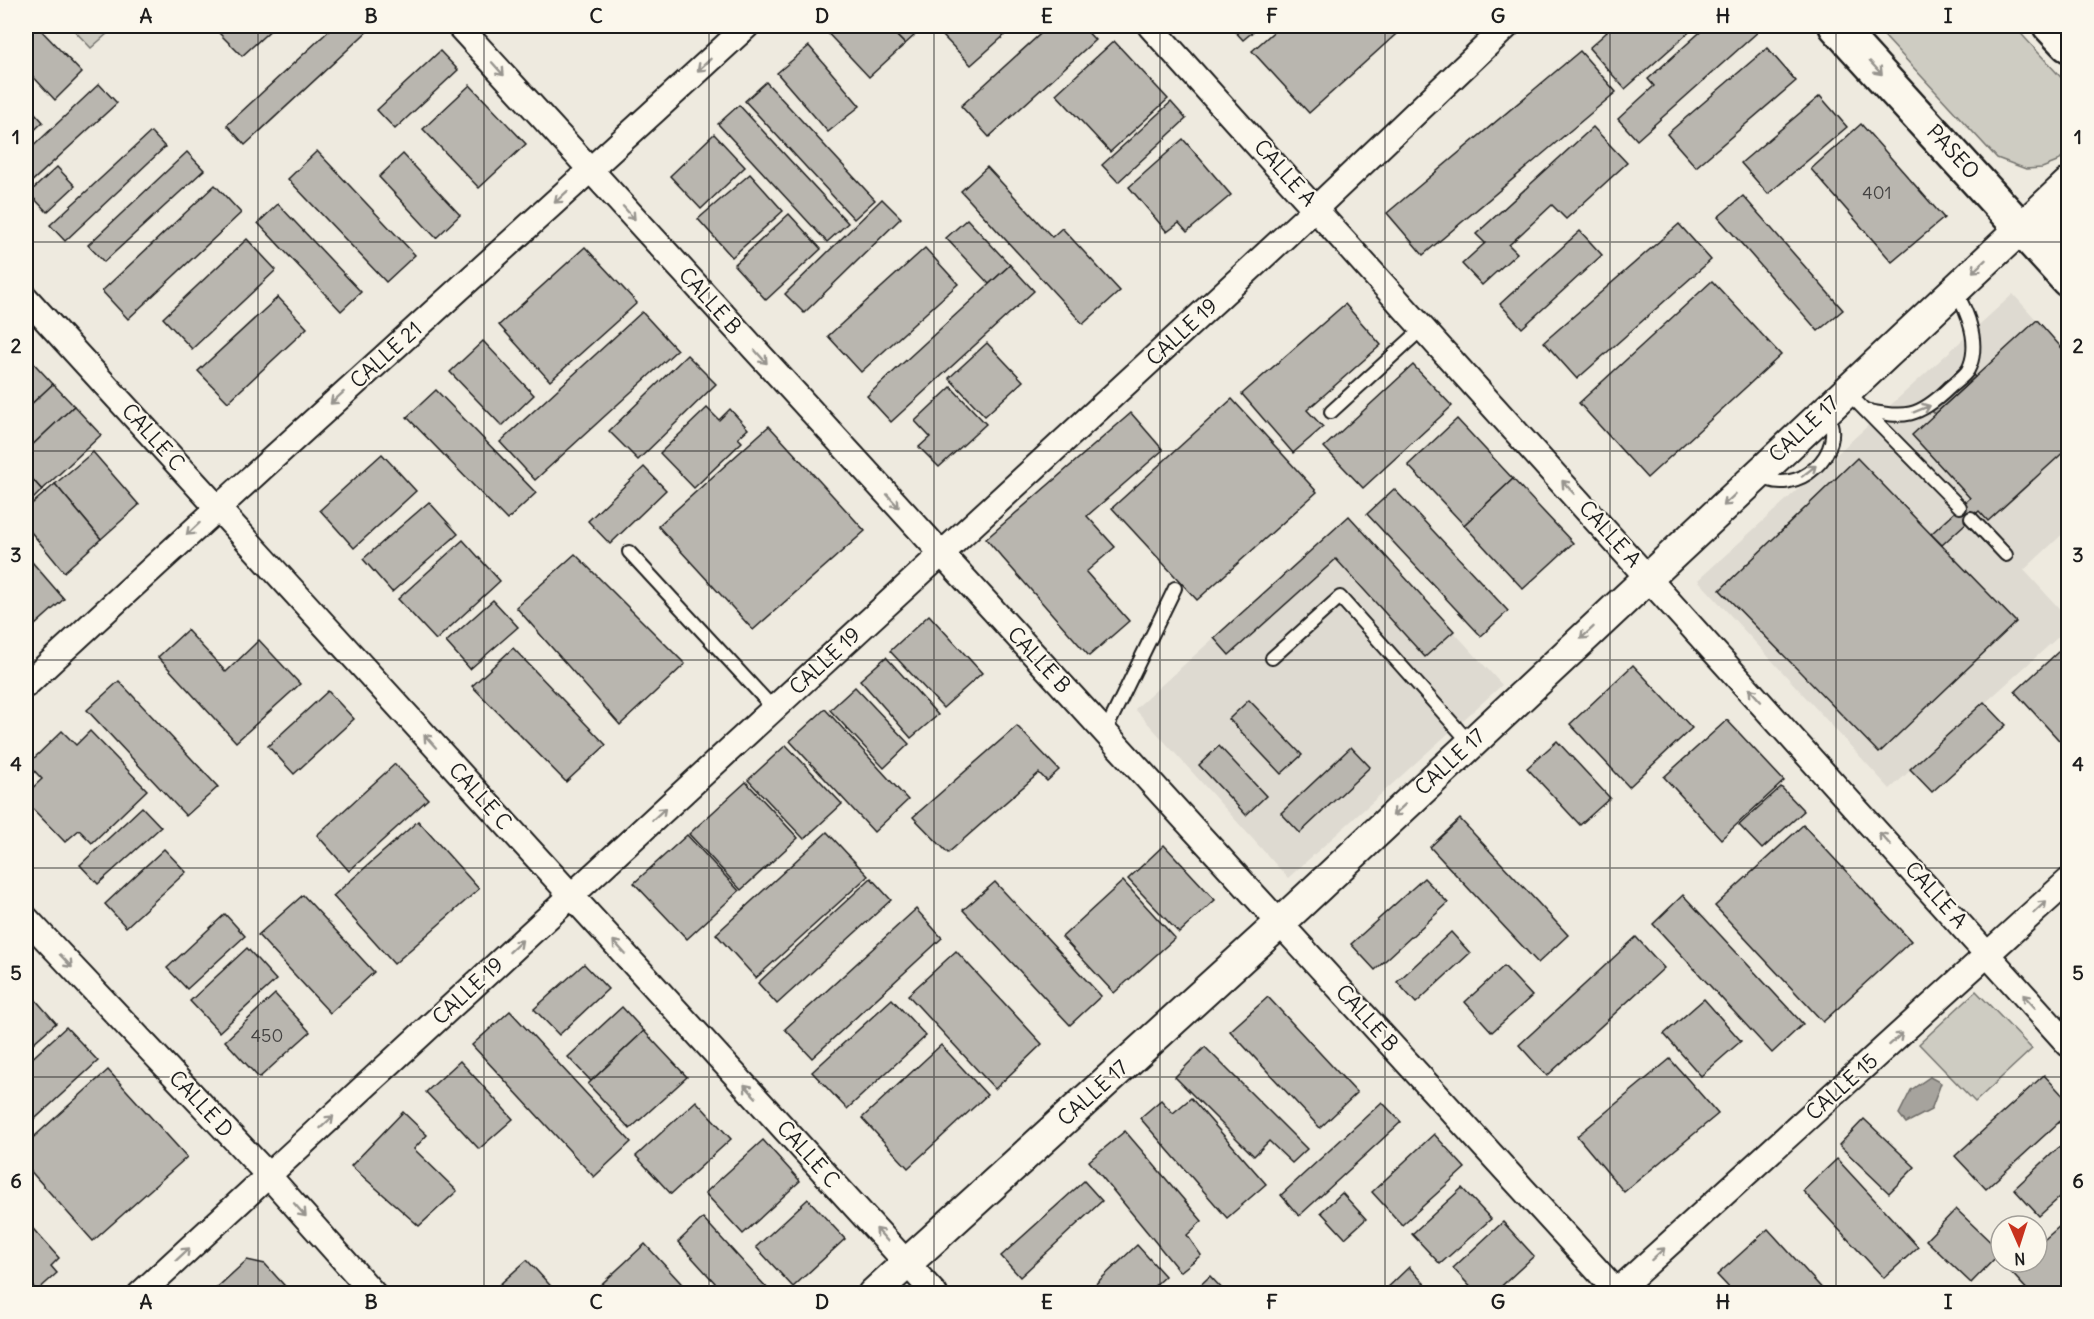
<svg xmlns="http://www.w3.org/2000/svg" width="2094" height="1319" viewBox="0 0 2094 1319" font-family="Delius,sans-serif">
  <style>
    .built { fill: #dedad1 }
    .green { fill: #ceccc2; stroke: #75746f; stroke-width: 1.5 }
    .water { fill: #a6a39d; stroke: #6f6d69; stroke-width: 1.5 }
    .building { fill: #b9b6af; stroke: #1c1c1c; stroke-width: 1.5 }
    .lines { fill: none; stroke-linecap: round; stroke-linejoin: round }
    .service-casing { stroke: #1c1c1c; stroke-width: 16 }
    .minor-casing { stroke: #1c1c1c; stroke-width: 28 }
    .tertiary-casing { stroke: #1c1c1c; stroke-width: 34 }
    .primary-casing { stroke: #1c1c1c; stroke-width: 38 }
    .service { stroke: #fbf7ec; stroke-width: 12 }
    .minor { stroke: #fbf7ec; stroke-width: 24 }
    .tertiary { stroke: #fbf7ec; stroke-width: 30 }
    .primary { stroke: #fbf7ec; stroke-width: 33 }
    .oneway { stroke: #97948e }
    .grid { fill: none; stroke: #1c1c1c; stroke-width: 1.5; stroke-opacity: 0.55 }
    .labels { text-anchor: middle; stroke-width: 4.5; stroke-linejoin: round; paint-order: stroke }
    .number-label { font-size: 18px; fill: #434241 }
    .street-label { font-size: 21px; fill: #1c1c1c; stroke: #fbf7ec }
    .neatline { fill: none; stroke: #1c1c1c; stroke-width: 2 }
    .grid-label { font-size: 20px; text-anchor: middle; font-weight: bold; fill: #1c1c1c }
  </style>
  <rect width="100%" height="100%" fill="#eeeadf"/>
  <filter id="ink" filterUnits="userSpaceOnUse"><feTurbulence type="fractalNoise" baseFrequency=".0167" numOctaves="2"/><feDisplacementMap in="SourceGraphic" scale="12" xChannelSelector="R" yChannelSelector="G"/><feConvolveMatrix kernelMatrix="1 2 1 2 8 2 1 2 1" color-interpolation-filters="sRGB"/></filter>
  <g filter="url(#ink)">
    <!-- built -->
    <g class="built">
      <polygon points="2013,294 2068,355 2068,529 2024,570 2068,618 2068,628 1890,789 1698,580"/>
      <polygon points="1349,516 1502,685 1288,878 1135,709"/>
    </g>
    <!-- green -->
    <g class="green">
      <polygon points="70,26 116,26 91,48"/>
      <polygon points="1875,26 2014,26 2068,85 2068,151 2057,162 2042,168 2026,169 1997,158"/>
      <polygon points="1976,991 2032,1049 1975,1102 1919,1044"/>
    </g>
    <!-- water -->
    <polygon class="water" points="1930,1077 1941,1083 1931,1110 1906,1123 1899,1114 1911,1090"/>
    <!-- building -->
    <g class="building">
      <polygon points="26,26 37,26 82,73 55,100 26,69"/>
      <polygon points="212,26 275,26 242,56"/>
      <polygon points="334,26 373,26 245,145 227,125"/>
      <polygon points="821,26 887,26 905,44 869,77"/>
      <polygon points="887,26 925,26 905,44"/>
      <polygon points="954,26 1015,26 971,65 943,36"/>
      <polygon points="1049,26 1082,26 1095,40 989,137 961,106"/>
      <polygon points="1230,26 1260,26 1243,40"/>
      <polygon points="1280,26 1405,26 1309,113 1252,51"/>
      <polygon points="1601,26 1696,26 1625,89 1589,48 1607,32"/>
      <polygon points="1707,26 1756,26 1760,30 1637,140 1618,119 1654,86 1648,79"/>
      <polygon points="1114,41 1168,99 1110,152 1056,94"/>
      <polygon points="809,46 860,106 828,132 777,73"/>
      <polygon points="1767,48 1796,81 1696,167 1667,134"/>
      <polygon points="440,51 458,70 395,129 377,110"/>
      <polygon points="1580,51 1616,92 1423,255 1387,213"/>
      <polygon points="766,82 875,200 854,219 745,101"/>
      <polygon points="99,84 117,103 28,185 26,182 26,153"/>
      <polygon points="470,85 526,144 479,188 423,129"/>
      <polygon points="1820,96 1847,127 1768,194 1741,163"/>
      <polygon points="1171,102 1186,119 1118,182 1102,165"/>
      <polygon points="26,103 43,122 26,138"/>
      <polygon points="739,105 848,223 827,242 718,124"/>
      <polygon points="1861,124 1944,218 1892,262 1811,169"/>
      <polygon points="1593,127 1627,163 1566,219 1552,205 1509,245 1517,253 1482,285 1462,264 1485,243 1476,234"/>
      <polygon points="151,132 165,147 65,241 50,225"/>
      <polygon points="714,134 745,167 701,209 670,176"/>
      <polygon points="1183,139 1231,195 1187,232 1179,223 1167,232 1129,187"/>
      <polygon points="317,151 415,255 386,282 288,179"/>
      <polygon points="187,152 204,170 104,262 88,245"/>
      <polygon points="403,154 460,215 436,238 379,177"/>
      <polygon points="57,167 75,186 47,212 29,193"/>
      <polygon points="987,167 1052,237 1062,228 1120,291 1083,324 961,191"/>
      <polygon points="750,174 783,211 732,257 698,219"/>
      <polygon points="215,185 241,213 128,319 102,291"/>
      <polygon points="1743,196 1843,310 1818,331 1718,217"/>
      <polygon points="882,199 901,218 804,313 785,294"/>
      <polygon points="278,204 361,292 341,311 258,223"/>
      <polygon points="789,214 821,249 766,300 734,265"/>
      <polygon points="967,219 1010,265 989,284 946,238"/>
      <polygon points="1679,224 1711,260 1577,379 1544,342"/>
      <polygon points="1580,231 1602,255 1522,328 1500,304"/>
      <polygon points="247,239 276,270 192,349 163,318"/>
      <polygon points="585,247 637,303 550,381 499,325"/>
      <polygon points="925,248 958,284 861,372 828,336"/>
      <polygon points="1010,265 1034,291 891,422 867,396"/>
      <polygon points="1712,281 1781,355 1647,478 1579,403"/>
      <polygon points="278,297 307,328 228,402 198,371"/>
      <polygon points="1345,304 1381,345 1307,410 1323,427 1293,453 1242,394"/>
      <polygon points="642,312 677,350 535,480 500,442"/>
      <polygon points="2037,320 2068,355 2068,448 1988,521 1979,511 1942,545 1931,534 1970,498 1912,435"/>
      <polygon points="483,341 534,395 502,426 450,372"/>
      <polygon points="987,343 1023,381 985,416 949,378"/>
      <polygon points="26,355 53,384 26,409"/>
      <polygon points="687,355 716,384 638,460 609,431"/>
      <polygon points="1413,365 1452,406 1363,488 1324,447"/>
      <polygon points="1963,365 1975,377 1935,414 1924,403"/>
      <polygon points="53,384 74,406 26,451 26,409"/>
      <polygon points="951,387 986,424 939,467 919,447 930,437 915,421"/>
      <polygon points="436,390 536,493 507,520 407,417"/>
      <polygon points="1232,399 1317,492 1197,600 1112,508"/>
      <polygon points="74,406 101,435 42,490 26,472 26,451"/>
      <polygon points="707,408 719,420 730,409 748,429 738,438 742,442 694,488 660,453"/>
      <polygon points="1131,413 1163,450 1087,516 1115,547 1086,572 1129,621 1089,656 986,539"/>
      <polygon points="1457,419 1513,479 1464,525 1408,465"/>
      <polygon points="769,426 865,531 753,630 658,526"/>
      <polygon points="93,452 139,505 101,539 55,484"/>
      <polygon points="382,454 416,491 354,548 320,510"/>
      <polygon points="1857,458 2016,622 1879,753 1720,590"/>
      <polygon points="644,467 666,490 610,544 588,521"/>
      <polygon points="26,472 42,490 26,506"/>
      <polygon points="1513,479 1573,543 1523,589 1464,525"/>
      <polygon points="55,484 101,539 64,572 26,526 26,509"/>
      <polygon points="1394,489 1508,611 1481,636 1367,514"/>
      <polygon points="429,502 458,534 392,592 363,559"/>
      <polygon points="1349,516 1454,631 1425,657 1336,559 1229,655 1214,638"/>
      <polygon points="463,540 500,581 436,640 398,599"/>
      <polygon points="575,554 685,664 620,725 516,607"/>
      <polygon points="26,555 64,599 26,633"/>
      <polygon points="493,600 518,627 470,669 446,642"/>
      <polygon points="929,615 982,673 943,708 890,651"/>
      <polygon points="187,630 226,672 259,640 300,684 236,742 158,657"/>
      <polygon points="513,648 606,745 566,782 472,686"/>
      <polygon points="2059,651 2068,662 2068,750 2015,692"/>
      <polygon points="886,657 938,715 911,738 860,680"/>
      <polygon points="1633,665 1692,728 1629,787 1570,724"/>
      <polygon points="119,681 218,787 186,816 87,710"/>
      <polygon points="855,687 909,744 884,768 830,710"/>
      <polygon points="328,691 354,719 294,774 268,746"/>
      <polygon points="1249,700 1302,755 1281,774 1229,719"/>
      <polygon points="1984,702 2006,725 1932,792 1910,769"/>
      <polygon points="825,709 908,800 874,832 790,741"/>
      <polygon points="1727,720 1784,781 1721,839 1664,777"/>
      <polygon points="1017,726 1059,770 1047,781 1039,773 948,853 913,817"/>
      <polygon points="62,731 76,745 90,731 147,790 92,843 79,830 65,842 26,802 26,794 42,779 28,764"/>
      <polygon points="1557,741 1610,798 1580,825 1527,768"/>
      <polygon points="786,745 842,804 804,839 748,780"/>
      <polygon points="1219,746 1266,796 1246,815 1199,765"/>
      <polygon points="1351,747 1370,767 1300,833 1281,813"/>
      <polygon points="395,764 428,799 349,871 317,835"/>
      <polygon points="746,782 798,838 741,890 689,834"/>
      <polygon points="1781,787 1804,811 1762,849 1739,825"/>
      <polygon points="142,807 161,827 98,884 80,865"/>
      <polygon points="1460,819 1568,935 1538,963 1430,847"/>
      <polygon points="418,821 479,889 394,964 333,896"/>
      <polygon points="1803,825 1911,941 1823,1022 1715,906"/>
      <polygon points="827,832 868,876 756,978 716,934"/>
      <polygon points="687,835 739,891 687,939 634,883"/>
      <polygon points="1164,845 1215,900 1179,933 1128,879"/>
      <polygon points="164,849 186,872 126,927 105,904"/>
      <polygon points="871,878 891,900 777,1004 758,983"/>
      <polygon points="1424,878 1448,903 1375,970 1351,944"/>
      <polygon points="1123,881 1175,938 1114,993 1062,937"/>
      <polygon points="995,882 1101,996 1070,1025 963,910"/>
      <polygon points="303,895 374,972 330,1013 258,935"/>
      <polygon points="1683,895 1803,1024 1772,1053 1653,924"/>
      <polygon points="916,909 942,938 812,1058 785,1029"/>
      <polygon points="225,914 245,936 187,989 167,968"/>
      <polygon points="1451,932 1470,953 1416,1003 1397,982"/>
      <polygon points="1636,937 1664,968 1547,1076 1519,1045"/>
      <polygon points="247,948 276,980 219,1032 190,1001"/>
      <polygon points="956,951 1042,1044 995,1089 908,995"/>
      <polygon points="584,964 608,989 559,1035 534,1009"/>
      <polygon points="1504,966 1532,996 1492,1032 1465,1002"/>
      <polygon points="26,989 56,1023 26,1049"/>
      <polygon points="275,994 310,1032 259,1078 225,1041"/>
      <polygon points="1268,997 1357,1093 1320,1128 1230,1031"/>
      <polygon points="892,999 926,1036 847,1109 812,1072"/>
      <polygon points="1704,999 1741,1041 1701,1076 1664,1034"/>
      <polygon points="622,1007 644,1031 591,1081 568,1057"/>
      <polygon points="510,1011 631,1142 594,1177 472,1045"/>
      <polygon points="66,1027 98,1061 26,1127 26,1064"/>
      <polygon points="644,1031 687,1077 630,1129 588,1084"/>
      <polygon points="941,1045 987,1095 908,1168 862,1118"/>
      <polygon points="1205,1047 1307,1149 1292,1163 1269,1141 1254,1156 1175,1077"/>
      <polygon points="1670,1059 1718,1114 1624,1192 1577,1136"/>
      <polygon points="460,1061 513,1119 479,1149 426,1092"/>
      <polygon points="108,1070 187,1157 93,1241 26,1166 26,1144"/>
      <polygon points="2044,1075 2068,1101 2068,1114 1986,1189 1955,1156"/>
      <polygon points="1191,1098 1266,1184 1227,1218 1140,1118 1161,1100 1173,1113"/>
      <polygon points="696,1101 731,1139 671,1194 636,1156"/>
      <polygon points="1382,1102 1401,1122 1299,1216 1281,1195"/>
      <polygon points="403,1112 427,1135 414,1149 457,1191 419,1226 351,1166"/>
      <polygon points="1864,1119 1915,1167 1889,1193 1839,1145"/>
      <polygon points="1125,1131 1202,1221 1187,1235 1201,1255 1180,1272 1089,1161"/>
      <polygon points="1434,1134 1465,1168 1402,1225 1372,1192"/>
      <polygon points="2068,1139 2068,1190 2039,1216 2014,1189"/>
      <polygon points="763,1140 800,1181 743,1234 705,1193"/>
      <polygon points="1837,1159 1918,1247 1884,1278 1803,1191"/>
      <polygon points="1084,1181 1102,1201 1020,1277 1001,1256"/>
      <polygon points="1462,1188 1491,1219 1440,1264 1412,1234"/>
      <polygon points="1342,1193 1366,1219 1345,1238 1321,1212"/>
      <polygon points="808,1199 845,1239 793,1287 756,1247"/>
      <polygon points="1956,1209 2001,1252 1971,1283 1926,1240"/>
      <polygon points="703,1218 767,1288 761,1294 725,1294 678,1242"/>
      <polygon points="26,1221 59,1258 51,1266 57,1273 37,1291 26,1279"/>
      <polygon points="1503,1222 1534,1256 1493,1294 1477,1294 1453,1268"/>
      <polygon points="2061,1225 2068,1233 2068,1290 2065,1294 2031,1294 2009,1270 2019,1262 2037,1262 2037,1246"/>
      <polygon points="1768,1229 1827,1294 1735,1294 1717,1275"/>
      <polygon points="645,1244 691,1294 594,1294 593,1292"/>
      <polygon points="1137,1245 1165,1276 1146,1294 1085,1294"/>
      <polygon points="247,1260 265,1264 292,1294 210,1294"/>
      <polygon points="527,1260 558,1294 489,1294"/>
      <polygon points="1409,1267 1434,1294 1381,1294"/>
      <polygon points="1210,1276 1227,1294 1191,1294"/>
    </g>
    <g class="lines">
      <defs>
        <g id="service">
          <polyline points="1846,391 1960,507"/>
          <path d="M1865,410C1905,419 1919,417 1948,389C1954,383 1964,377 1968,370C1981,345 1968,312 1955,291"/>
          <polyline points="1331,412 1424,327"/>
          <path d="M1759,474C1794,502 1851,450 1826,413"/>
          <polyline points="1971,518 2006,555"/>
          <polyline points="629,552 774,709"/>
          <polyline points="1272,658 1340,597 1470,743"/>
          <polyline points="1105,732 1175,588"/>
        </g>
        <g id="minor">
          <polyline points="459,26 1619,1294"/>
          <polyline points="1150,26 2068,1044"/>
          <polyline points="26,298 935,1294"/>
          <path d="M26,685C264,463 508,247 747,26"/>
          <polyline points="26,918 268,1175 374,1294"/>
          <polyline points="140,1294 1316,208 1507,26"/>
          <polyline points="1614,1294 2068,881"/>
        </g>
        <polyline id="tertiary" points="873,1294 1280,923 2068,184"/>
        <g id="primary">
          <polyline points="1836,26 2068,280"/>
          <polyline points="2050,26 2068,45"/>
          <path d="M2060,270C2051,242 2048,212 2068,187"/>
        </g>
      </defs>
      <!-- service casing -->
      <use href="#service" class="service-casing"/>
      <!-- minor casing -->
      <use href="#minor" class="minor-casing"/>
      <!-- tertiary casing -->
      <use href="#tertiary" class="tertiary-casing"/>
      <!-- primary casing -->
      <use href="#primary" class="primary-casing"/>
      <!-- service -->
      <use href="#service" class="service"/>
      <!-- minor -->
      <use href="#minor" class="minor"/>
      <!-- tertiary -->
      <use href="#tertiary" class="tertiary"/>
      <!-- primary -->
      <use href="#primary" class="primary"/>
    </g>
    <!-- one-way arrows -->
    <defs><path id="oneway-shaft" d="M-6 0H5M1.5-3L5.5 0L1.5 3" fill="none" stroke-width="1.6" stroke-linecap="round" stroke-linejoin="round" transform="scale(1.5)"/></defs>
    <g class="oneway">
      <use href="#oneway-shaft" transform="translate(704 65) rotate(137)"/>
      <use href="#oneway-shaft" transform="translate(1876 68) rotate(47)"/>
      <use href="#oneway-shaft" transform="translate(498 69) rotate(48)"/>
      <use href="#oneway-shaft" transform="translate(561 197) rotate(138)"/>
      <use href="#oneway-shaft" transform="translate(629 213) rotate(48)"/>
      <use href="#oneway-shaft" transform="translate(1979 266) rotate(137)"/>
      <use href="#oneway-shaft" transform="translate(761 357) rotate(48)"/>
      <use href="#oneway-shaft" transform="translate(337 398) rotate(138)"/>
      <use href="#oneway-shaft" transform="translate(1922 409) rotate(-22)"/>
      <use href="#oneway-shaft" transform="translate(1809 471) rotate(-38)"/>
      <use href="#oneway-shaft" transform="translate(1568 487) rotate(-132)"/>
      <use href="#oneway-shaft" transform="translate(1729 500) rotate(137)"/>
      <use href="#oneway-shaft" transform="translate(893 501) rotate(48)"/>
      <use href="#oneway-shaft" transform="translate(193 529) rotate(137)"/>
      <use href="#oneway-shaft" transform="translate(1587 633) rotate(137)"/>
      <use href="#oneway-shaft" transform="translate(1755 695) rotate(-132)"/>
      <use href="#oneway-shaft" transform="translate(430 741) rotate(-132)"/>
      <use href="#oneway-shaft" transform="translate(1399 810) rotate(137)"/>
      <use href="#oneway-shaft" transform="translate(659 814) rotate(-43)"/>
      <use href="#oneway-shaft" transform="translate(1885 839) rotate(-132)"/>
      <use href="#oneway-shaft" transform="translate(2040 907) rotate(-43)"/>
      <use href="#oneway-shaft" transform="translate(516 946) rotate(-43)"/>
      <use href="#oneway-shaft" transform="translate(619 947) rotate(-132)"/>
      <use href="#oneway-shaft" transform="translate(66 961) rotate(47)"/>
      <use href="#oneway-shaft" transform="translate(2029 1001) rotate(-132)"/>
      <use href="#oneway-shaft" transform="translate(1896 1039) rotate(-42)"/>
      <use href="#oneway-shaft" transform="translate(750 1091) rotate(-132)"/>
      <use href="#oneway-shaft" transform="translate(327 1122) rotate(-43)"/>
      <use href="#oneway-shaft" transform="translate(300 1210) rotate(48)"/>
      <use href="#oneway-shaft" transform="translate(882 1235) rotate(-132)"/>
      <use href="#oneway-shaft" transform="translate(183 1254) rotate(-43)"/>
      <use href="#oneway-shaft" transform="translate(1658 1254) rotate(-42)"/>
    </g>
  </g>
  <!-- grid -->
  <path class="grid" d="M258,26V1294M484,26V1294M709,26V1294M934,26V1294M1160,26V1294M1385,26V1294M1610,26V1294M1836,26V1294M26,242H2068M26,451H2068M26,660H2068M26,868H2068M26,1077H2068"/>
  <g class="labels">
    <!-- number labels -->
    <g class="number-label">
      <text x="1877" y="199">401</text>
      <text x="267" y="1042">450</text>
    </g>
    <!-- street labels -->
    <g class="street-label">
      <text transform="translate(1953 152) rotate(47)" y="7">PASEO</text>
      <text transform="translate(1285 173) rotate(48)" y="7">CALLE A</text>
      <text transform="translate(710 301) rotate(48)" y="7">CALLE B</text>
      <text transform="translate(1182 332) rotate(-43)" y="7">CALLE 19</text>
      <text transform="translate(386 355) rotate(-42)" y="7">CALLE 21</text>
      <text transform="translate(1804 429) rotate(-43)" y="7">CALLE 17</text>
      <text transform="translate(153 437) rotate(48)" y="7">CALLE C</text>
      <text transform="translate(1610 534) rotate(48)" y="7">CALLE A</text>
      <text transform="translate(1039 660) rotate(47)" y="7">CALLE B</text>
      <text transform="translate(825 661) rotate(-43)" y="7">CALLE 19</text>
      <text transform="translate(1450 762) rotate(-43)" y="7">CALLE 17</text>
      <text transform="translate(480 796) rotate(48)" y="7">CALLE C</text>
      <text transform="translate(1936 895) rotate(48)" y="7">CALLE A</text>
      <text transform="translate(468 991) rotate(-43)" y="7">CALLE 19</text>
      <text transform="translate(1367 1018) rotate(48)" y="7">CALLE B</text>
      <text transform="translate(1842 1087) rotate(-42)" y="7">CALLE 15</text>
      <text transform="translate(1093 1093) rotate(-42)" y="7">CALLE 17</text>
      <text transform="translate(201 1104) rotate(47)" y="7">CALLE D</text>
      <text transform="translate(808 1154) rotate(48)" y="7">CALLE C</text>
    </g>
  </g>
  <!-- margin -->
  <rect width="2094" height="1319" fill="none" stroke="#fbf7ec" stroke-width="66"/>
  <!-- north arrow -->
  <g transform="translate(2019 1244) rotate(177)"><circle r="28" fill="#fbf7ec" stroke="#a29f99" stroke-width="1.5"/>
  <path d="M0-4.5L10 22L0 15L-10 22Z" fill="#c8321e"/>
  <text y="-9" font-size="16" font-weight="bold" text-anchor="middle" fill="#1c1c1c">N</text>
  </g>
  <rect x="33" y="33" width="2028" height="1253" class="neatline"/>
  <g class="grid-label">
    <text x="146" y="23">A</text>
    <text x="371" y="23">B</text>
    <text x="596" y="23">C</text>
    <text x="822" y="23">D</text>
    <text x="1047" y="23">E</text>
    <text x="1272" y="23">F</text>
    <text x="1498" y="23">G</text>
    <text x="1723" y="23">H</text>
    <text x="1948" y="23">I</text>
    <text x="16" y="144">1</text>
    <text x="2078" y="144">1</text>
    <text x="16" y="353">2</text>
    <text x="2078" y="353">2</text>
    <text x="16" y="562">3</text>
    <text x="2078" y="562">3</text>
    <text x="16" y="771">4</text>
    <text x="2078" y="771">4</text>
    <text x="16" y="980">5</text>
    <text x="2078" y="980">5</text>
    <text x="16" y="1188">6</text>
    <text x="2078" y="1188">6</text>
    <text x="146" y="1309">A</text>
    <text x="371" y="1309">B</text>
    <text x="596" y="1309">C</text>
    <text x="822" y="1309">D</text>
    <text x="1047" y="1309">E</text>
    <text x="1272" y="1309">F</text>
    <text x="1498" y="1309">G</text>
    <text x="1723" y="1309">H</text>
    <text x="1948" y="1309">I</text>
  </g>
</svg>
